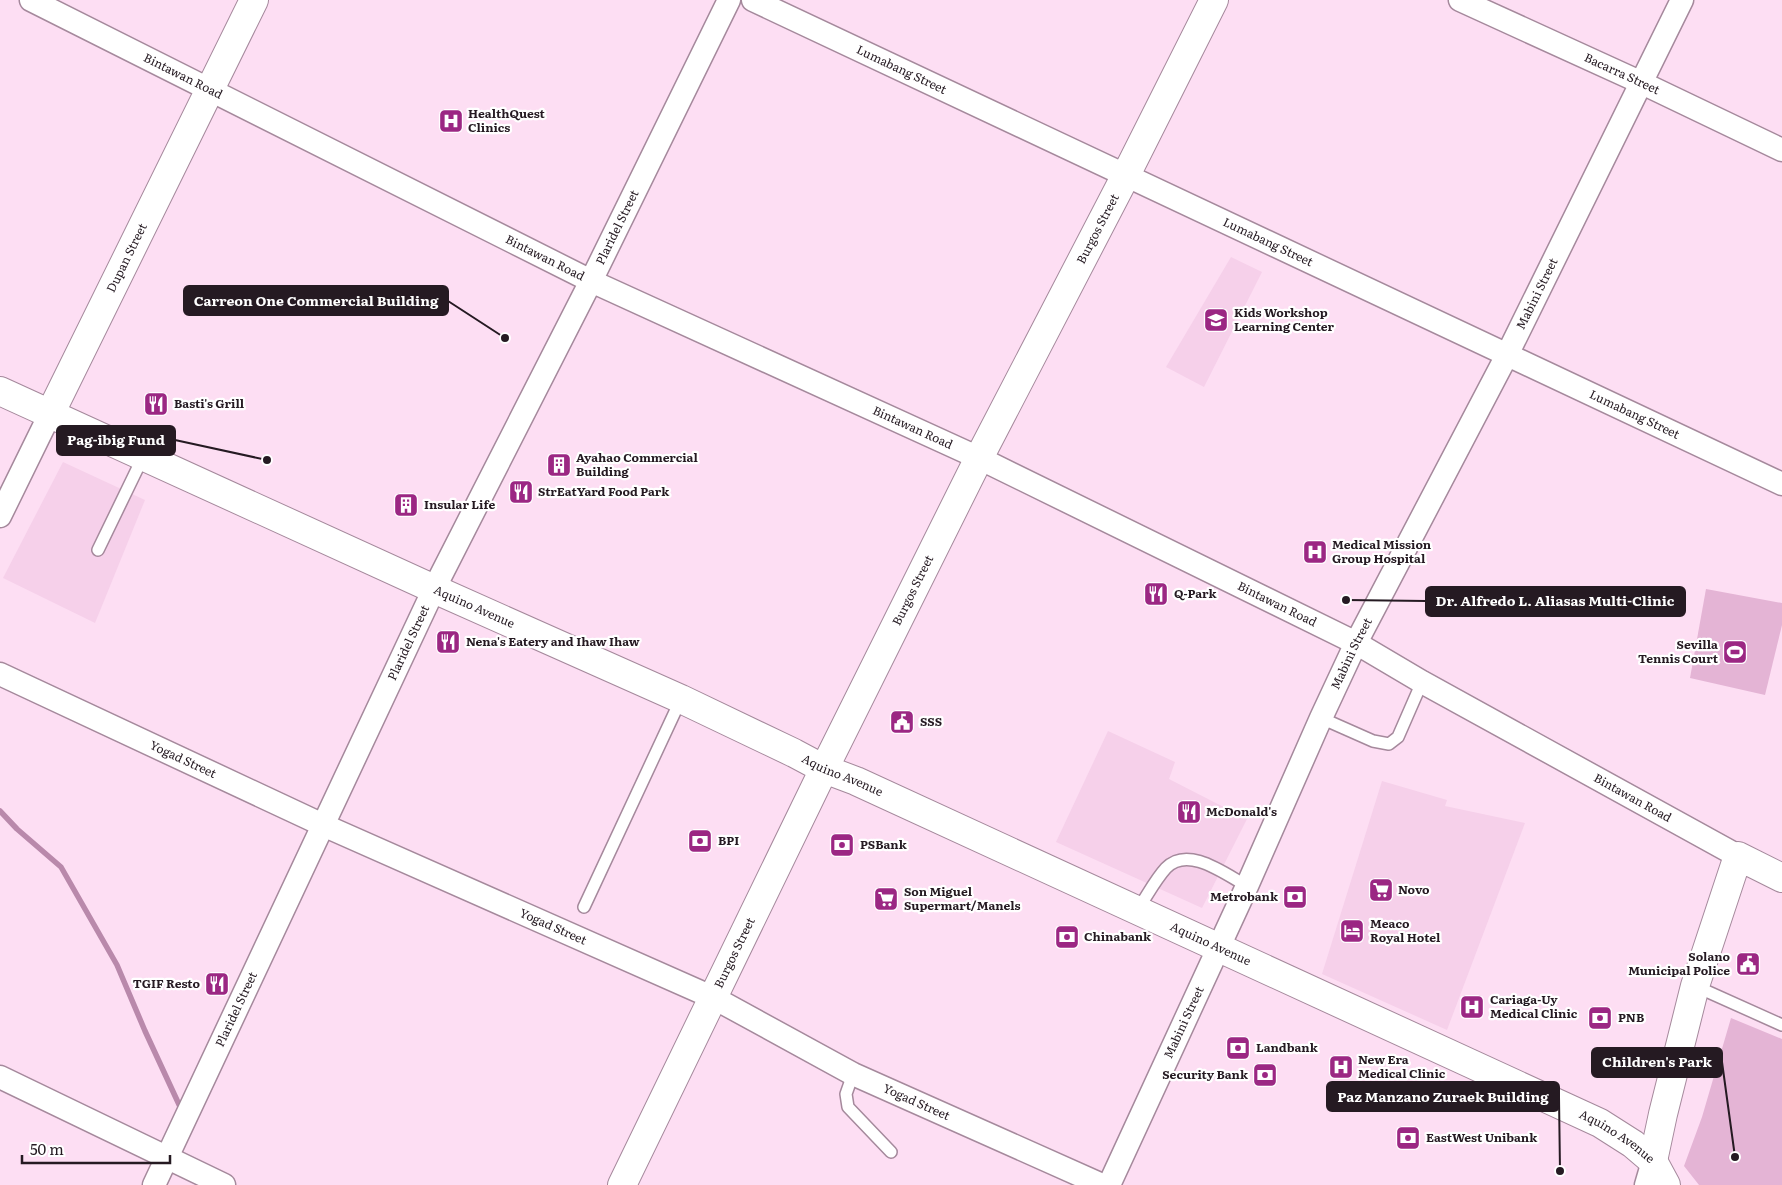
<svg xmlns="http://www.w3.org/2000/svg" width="1782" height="1185" viewBox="0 0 1782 1185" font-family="Literata,serif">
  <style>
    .built { fill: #f6d0ea }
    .green { fill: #e4b4d5 }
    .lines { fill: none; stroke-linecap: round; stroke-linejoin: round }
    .stream { stroke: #b989ab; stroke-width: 5.5 }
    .lane-casing { stroke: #a5899c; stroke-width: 14 }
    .street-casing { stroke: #a5899c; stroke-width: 25 }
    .secondary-casing { stroke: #a5899c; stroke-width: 30 }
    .primary-casing { stroke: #a5899c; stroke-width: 30 }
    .lane { stroke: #fff; stroke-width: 11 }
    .street { stroke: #fff; stroke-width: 22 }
    .secondary { stroke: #fff; stroke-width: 28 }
    .primary { stroke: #fff; stroke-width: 28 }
    .labels { text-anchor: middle; stroke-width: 4.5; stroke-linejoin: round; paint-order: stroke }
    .street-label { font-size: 12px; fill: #251a22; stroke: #fff }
    .poi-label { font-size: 12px; font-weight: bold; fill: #251a22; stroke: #fff; text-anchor: start }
    .leader { fill: none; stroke: #251a22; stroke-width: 2 }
    .callout-dot { fill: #251a22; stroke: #fff; stroke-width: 2 }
    .callout { fill: #251a22; stroke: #251a22; stroke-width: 2 }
    .callout-label { font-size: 14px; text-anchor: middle; font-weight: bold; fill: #fff }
  </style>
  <rect width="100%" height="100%" fill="#fddef3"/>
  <!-- built -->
  <g class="built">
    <polygon points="1231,257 1262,272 1204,387 1166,367"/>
    <polygon points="63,462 145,500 95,623 3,578"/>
    <polygon points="1108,731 1175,762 1169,779 1247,819 1202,908 1056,842"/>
    <polygon points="1382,781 1447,800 1445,806 1525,823 1447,1030 1322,974"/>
  </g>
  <!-- green -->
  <g class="green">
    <polygon points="1706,589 1782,603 1782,625 1765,695 1690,678"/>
    <polygon points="1731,1018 1782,1039 1782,1185 1699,1185 1684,1166 1702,1117"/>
  </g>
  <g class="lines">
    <!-- stream -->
    <polyline class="stream" points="0,811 17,829 61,867 117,965 145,1031 182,1111"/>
    <defs>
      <g id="lane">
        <polyline points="98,550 143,457"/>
        <polyline points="1321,718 1373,741 1389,744 1398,737 1422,682"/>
        <polyline points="584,907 681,699"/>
        <path d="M1138,909C1147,896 1155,880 1166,868C1188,845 1225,874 1247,886"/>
        <polyline points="1695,986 1782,1025"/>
        <polyline points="853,1074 846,1094 848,1107 891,1152"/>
      </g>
      <g id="street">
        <path id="s1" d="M31,0L591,281L979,458L1356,643L1422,682L1738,856"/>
        <path id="s2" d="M753,0L1782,484"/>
        <path id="s3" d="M1460,0L1642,83L1782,150"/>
        <polyline points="0,516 50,414"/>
        <path id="s4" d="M0,674L323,825L714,998L853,1074L1102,1185"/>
        <polyline points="0,1077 224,1185"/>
        <path id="s5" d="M154,1185L434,589L591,281L729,0"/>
        <path id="s6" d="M1109,1185L1247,886L1321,718L1356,643L1507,355L1682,0"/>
        <polyline points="1646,1185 1653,1161"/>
      </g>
      <g id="secondary">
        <path id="s7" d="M50,414L254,0"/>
        <polyline points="1653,1161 1663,1114 1695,986 1738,856 1782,878"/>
        <path id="s8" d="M622,1185L824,769L979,458L1126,175L1214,0"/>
      </g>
      <g id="primary">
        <path id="s9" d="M0,391L434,589L681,699L794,753L824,769L856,781L1600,1123L1633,1144L1653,1161L1666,1185"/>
      </g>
    </defs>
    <!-- lane casing -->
    <use href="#lane" class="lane-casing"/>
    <!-- street casing -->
    <use href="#street" class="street-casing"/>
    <!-- secondary casing -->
    <use href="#secondary" class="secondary-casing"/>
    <!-- primary casing -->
    <use href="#primary" class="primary-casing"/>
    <!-- lane -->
    <use href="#lane" class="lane"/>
    <!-- street -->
    <use href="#street" class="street"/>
    <!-- secondary -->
    <use href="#secondary" class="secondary"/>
    <!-- primary -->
    <use href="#primary" class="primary"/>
  </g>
  <!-- icons -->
  <defs>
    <symbol id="hospital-square" viewBox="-11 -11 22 22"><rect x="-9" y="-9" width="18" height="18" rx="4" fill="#9b2783" stroke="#fff"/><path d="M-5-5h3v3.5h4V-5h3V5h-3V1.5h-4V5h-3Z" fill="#fff"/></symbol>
    <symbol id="school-square" viewBox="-11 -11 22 22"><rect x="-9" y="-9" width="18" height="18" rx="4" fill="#9b2783" stroke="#fff"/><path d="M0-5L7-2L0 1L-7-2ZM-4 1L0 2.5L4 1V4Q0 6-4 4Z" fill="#fff"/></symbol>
    <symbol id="restaurant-square" viewBox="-11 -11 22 22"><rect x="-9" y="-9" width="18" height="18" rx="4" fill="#9b2783" stroke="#fff"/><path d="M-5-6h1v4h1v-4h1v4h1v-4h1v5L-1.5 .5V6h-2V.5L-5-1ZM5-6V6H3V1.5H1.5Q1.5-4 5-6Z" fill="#fff"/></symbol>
    <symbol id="building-square" viewBox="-11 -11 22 22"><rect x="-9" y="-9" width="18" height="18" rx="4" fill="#9b2783" stroke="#fff"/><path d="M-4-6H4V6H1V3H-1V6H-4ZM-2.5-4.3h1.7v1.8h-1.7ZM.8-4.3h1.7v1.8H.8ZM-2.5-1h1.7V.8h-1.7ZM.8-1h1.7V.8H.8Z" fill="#fff"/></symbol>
    <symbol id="stadium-square" viewBox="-11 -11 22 22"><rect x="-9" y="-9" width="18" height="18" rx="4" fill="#9b2783" stroke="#fff"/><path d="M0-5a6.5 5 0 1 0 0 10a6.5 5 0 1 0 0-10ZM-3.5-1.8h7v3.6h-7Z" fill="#fff"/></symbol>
    <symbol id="civic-square" viewBox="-11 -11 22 22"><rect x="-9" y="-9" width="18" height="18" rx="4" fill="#9b2783" stroke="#fff"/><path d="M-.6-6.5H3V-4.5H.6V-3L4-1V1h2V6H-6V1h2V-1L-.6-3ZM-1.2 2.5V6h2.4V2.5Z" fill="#fff"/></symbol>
    <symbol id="bank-square" viewBox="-11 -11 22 22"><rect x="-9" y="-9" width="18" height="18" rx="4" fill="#9b2783" stroke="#fff"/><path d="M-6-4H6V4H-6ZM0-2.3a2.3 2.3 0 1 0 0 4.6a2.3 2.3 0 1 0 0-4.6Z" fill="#fff"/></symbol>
    <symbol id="supermarket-square" viewBox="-11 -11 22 22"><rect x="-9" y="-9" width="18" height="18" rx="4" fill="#9b2783" stroke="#fff"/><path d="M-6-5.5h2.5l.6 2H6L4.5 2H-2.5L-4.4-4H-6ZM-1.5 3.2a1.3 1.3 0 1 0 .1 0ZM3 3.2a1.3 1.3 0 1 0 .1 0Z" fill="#fff"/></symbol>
    <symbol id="hotel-square" viewBox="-11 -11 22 22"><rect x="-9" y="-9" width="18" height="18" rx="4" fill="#9b2783" stroke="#fff"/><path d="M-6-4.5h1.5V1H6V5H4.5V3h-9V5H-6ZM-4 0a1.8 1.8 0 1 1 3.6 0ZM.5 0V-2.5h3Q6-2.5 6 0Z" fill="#fff"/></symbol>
  </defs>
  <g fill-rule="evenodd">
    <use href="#hospital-square" x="437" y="107" width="28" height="28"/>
    <use href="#school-square" x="1202" y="306" width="28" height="28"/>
    <use href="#restaurant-square" x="142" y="390" width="28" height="28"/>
    <use href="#building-square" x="545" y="451" width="28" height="28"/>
    <use href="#restaurant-square" x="507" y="478" width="28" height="28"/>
    <use href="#building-square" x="392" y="491" width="28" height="28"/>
    <use href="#hospital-square" x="1301" y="538" width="28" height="28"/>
    <use href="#restaurant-square" x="1142" y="580" width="28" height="28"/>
    <use href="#restaurant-square" x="434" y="628" width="28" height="28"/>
    <use href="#stadium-square" x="1721" y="638" width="28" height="28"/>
    <use href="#civic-square" x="888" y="708" width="28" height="28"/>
    <use href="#restaurant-square" x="1175" y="798" width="28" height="28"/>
    <use href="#bank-square" x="686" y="827" width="28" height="28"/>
    <use href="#bank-square" x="828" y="831" width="28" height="28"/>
    <use href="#supermarket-square" x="1367" y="876" width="28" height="28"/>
    <use href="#bank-square" x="1281" y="883" width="28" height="28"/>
    <use href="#supermarket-square" x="872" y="885" width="28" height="28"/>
    <use href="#hotel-square" x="1338" y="917" width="28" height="28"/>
    <use href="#bank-square" x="1053" y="923" width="28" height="28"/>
    <use href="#civic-square" x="1734" y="950" width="28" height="28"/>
    <use href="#restaurant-square" x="203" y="970" width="28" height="28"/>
    <use href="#hospital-square" x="1458" y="993" width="28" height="28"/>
    <use href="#bank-square" x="1586" y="1004" width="28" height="28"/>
    <use href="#bank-square" x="1224" y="1034" width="28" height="28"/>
    <use href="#hospital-square" x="1327" y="1053" width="28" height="28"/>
    <use href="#bank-square" x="1251" y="1061" width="28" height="28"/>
    <use href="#bank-square" x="1394" y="1124" width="28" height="28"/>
  </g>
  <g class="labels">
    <!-- street labels -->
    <g class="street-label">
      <text dy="4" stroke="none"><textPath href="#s2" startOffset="164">Lumabang Street</textPath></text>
      <text dy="4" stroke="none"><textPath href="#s3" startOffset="178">Bacarra Street</textPath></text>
      <text dy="4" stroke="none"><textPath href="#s1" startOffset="170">Bintawan Road</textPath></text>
      <text dy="4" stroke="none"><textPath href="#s5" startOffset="1064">Plaridel Street</textPath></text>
      <text dy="4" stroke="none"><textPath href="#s8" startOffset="1068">Burgos Street</textPath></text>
      <text dy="4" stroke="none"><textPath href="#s2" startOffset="569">Lumabang Street</textPath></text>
      <text dy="4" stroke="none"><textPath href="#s7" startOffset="174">Dupan Street</textPath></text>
      <text dy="4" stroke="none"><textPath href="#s1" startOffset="575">Bintawan Road</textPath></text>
      <text dy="4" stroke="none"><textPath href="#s6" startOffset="989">Mabini Street</textPath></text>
      <text dy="4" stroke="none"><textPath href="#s2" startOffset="974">Lumabang Street</textPath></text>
      <text dy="4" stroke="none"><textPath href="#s1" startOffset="980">Bintawan Road</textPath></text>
      <text dy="4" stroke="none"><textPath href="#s8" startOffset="662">Burgos Street</textPath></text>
      <text dy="4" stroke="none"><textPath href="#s1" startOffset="1385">Bintawan Road</textPath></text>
      <text dy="4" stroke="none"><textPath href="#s9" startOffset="521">Aquino Avenue</textPath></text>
      <text dy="4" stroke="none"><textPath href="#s5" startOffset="599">Plaridel Street</textPath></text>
      <text dy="4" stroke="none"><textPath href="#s6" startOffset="584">Mabini Street</textPath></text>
      <text dy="4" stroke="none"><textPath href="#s4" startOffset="202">Yogad Street</textPath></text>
      <text dy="4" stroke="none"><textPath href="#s9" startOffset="926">Aquino Avenue</textPath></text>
      <text dy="4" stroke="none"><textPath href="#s1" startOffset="1790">Bintawan Road</textPath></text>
      <text dy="4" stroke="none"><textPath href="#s4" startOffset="608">Yogad Street</textPath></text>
      <text dy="4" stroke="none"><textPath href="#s9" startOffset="1331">Aquino Avenue</textPath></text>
      <text dy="4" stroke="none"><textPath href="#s8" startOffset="258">Burgos Street</textPath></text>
      <text dy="4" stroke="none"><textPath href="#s5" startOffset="194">Plaridel Street</textPath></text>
      <text dy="4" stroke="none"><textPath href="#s6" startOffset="179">Mabini Street</textPath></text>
      <text dy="4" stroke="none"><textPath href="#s4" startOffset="1012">Yogad Street</textPath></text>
      <text dy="4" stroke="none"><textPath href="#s9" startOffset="1781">Aquino Avenue</textPath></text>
    </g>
    <!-- poi labels -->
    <g class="poi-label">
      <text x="468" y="118">HealthQuest<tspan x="468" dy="14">Clinics</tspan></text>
      <text x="1234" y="317">Kids Workshop<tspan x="1234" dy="14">Learning Center</tspan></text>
      <text x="174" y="408">Basti's Grill</text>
      <text x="576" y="462">Ayahao Commercial<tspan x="576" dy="14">Building</tspan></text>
      <text x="538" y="496">StrEatYard Food Park</text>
      <text x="424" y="509">Insular Life</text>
      <text x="1332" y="549">Medical Mission<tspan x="1332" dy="14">Group Hospital</tspan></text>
      <text x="1174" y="598">Q-Park</text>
      <text x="466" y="646">Nena's Eatery and Ihaw Ihaw</text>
      <text x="1718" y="649" text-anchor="end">Sevilla<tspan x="1718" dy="14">Tennis Court</tspan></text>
      <text x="920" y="726">SSS</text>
      <text x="1206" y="816">McDonald's</text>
      <text x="718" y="845">BPI</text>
      <text x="860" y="849">PSBank</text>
      <text x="1398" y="894">Novo</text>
      <text x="904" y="896">Son Miguel<tspan x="904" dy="14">Supermart/Manels</tspan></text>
      <text x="1278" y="901" text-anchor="end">Metrobank</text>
      <text x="1370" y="928">Meaco<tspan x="1370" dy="14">Royal Hotel</tspan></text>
      <text x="1084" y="941">Chinabank</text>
      <text x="1730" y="961" text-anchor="end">Solano<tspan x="1730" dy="14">Municipal Police</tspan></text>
      <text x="200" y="988" text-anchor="end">TGIF Resto</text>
      <text x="1490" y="1004">Cariaga-Uy<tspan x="1490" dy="14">Medical Clinic</tspan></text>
      <text x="1618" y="1022">PNB</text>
      <text x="1256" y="1052">Landbank</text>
      <text x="1358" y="1064">New Era<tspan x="1358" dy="14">Medical Clinic</tspan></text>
      <text x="1248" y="1079" text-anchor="end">Security Bank</text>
      <text x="1426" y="1142">EastWest Unibank</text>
    </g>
  </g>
  <!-- callouts -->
  <path class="leader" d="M505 338L448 301M267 460L175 440M1346 600L1426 601M1735 1157L1722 1062M1560 1171L1559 1097"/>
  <g class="callout-dot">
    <circle cx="505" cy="338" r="5"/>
    <circle cx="267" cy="460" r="5"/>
    <circle cx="1346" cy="600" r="5"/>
    <circle cx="1735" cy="1157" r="5"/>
    <circle cx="1560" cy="1171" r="5"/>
  </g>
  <g class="callout">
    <rect x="184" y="286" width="264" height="29" rx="5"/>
    <rect x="57" y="426" width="118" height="29" rx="5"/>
    <rect x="1426" y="587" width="259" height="29" rx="5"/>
    <rect x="1592" y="1048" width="130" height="29" rx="5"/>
    <rect x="1327" y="1082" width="232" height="29" rx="5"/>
  </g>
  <g class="callout-label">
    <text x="316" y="306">Carreon One Commercial Building</text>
    <text x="116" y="445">Pag-ibig Fund</text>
    <text x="1555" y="606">Dr. Alfredo L. Aliasas Multi-Clinic</text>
    <text x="1657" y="1067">Children's Park</text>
    <text x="1443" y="1102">Paz Manzano Zuraek Building</text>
  </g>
  <!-- scale -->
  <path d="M22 1155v8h148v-8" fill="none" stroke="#251a22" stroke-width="2.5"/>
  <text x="30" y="1155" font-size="15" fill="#251a22" stroke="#ffffff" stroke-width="4" paint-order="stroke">50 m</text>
</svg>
